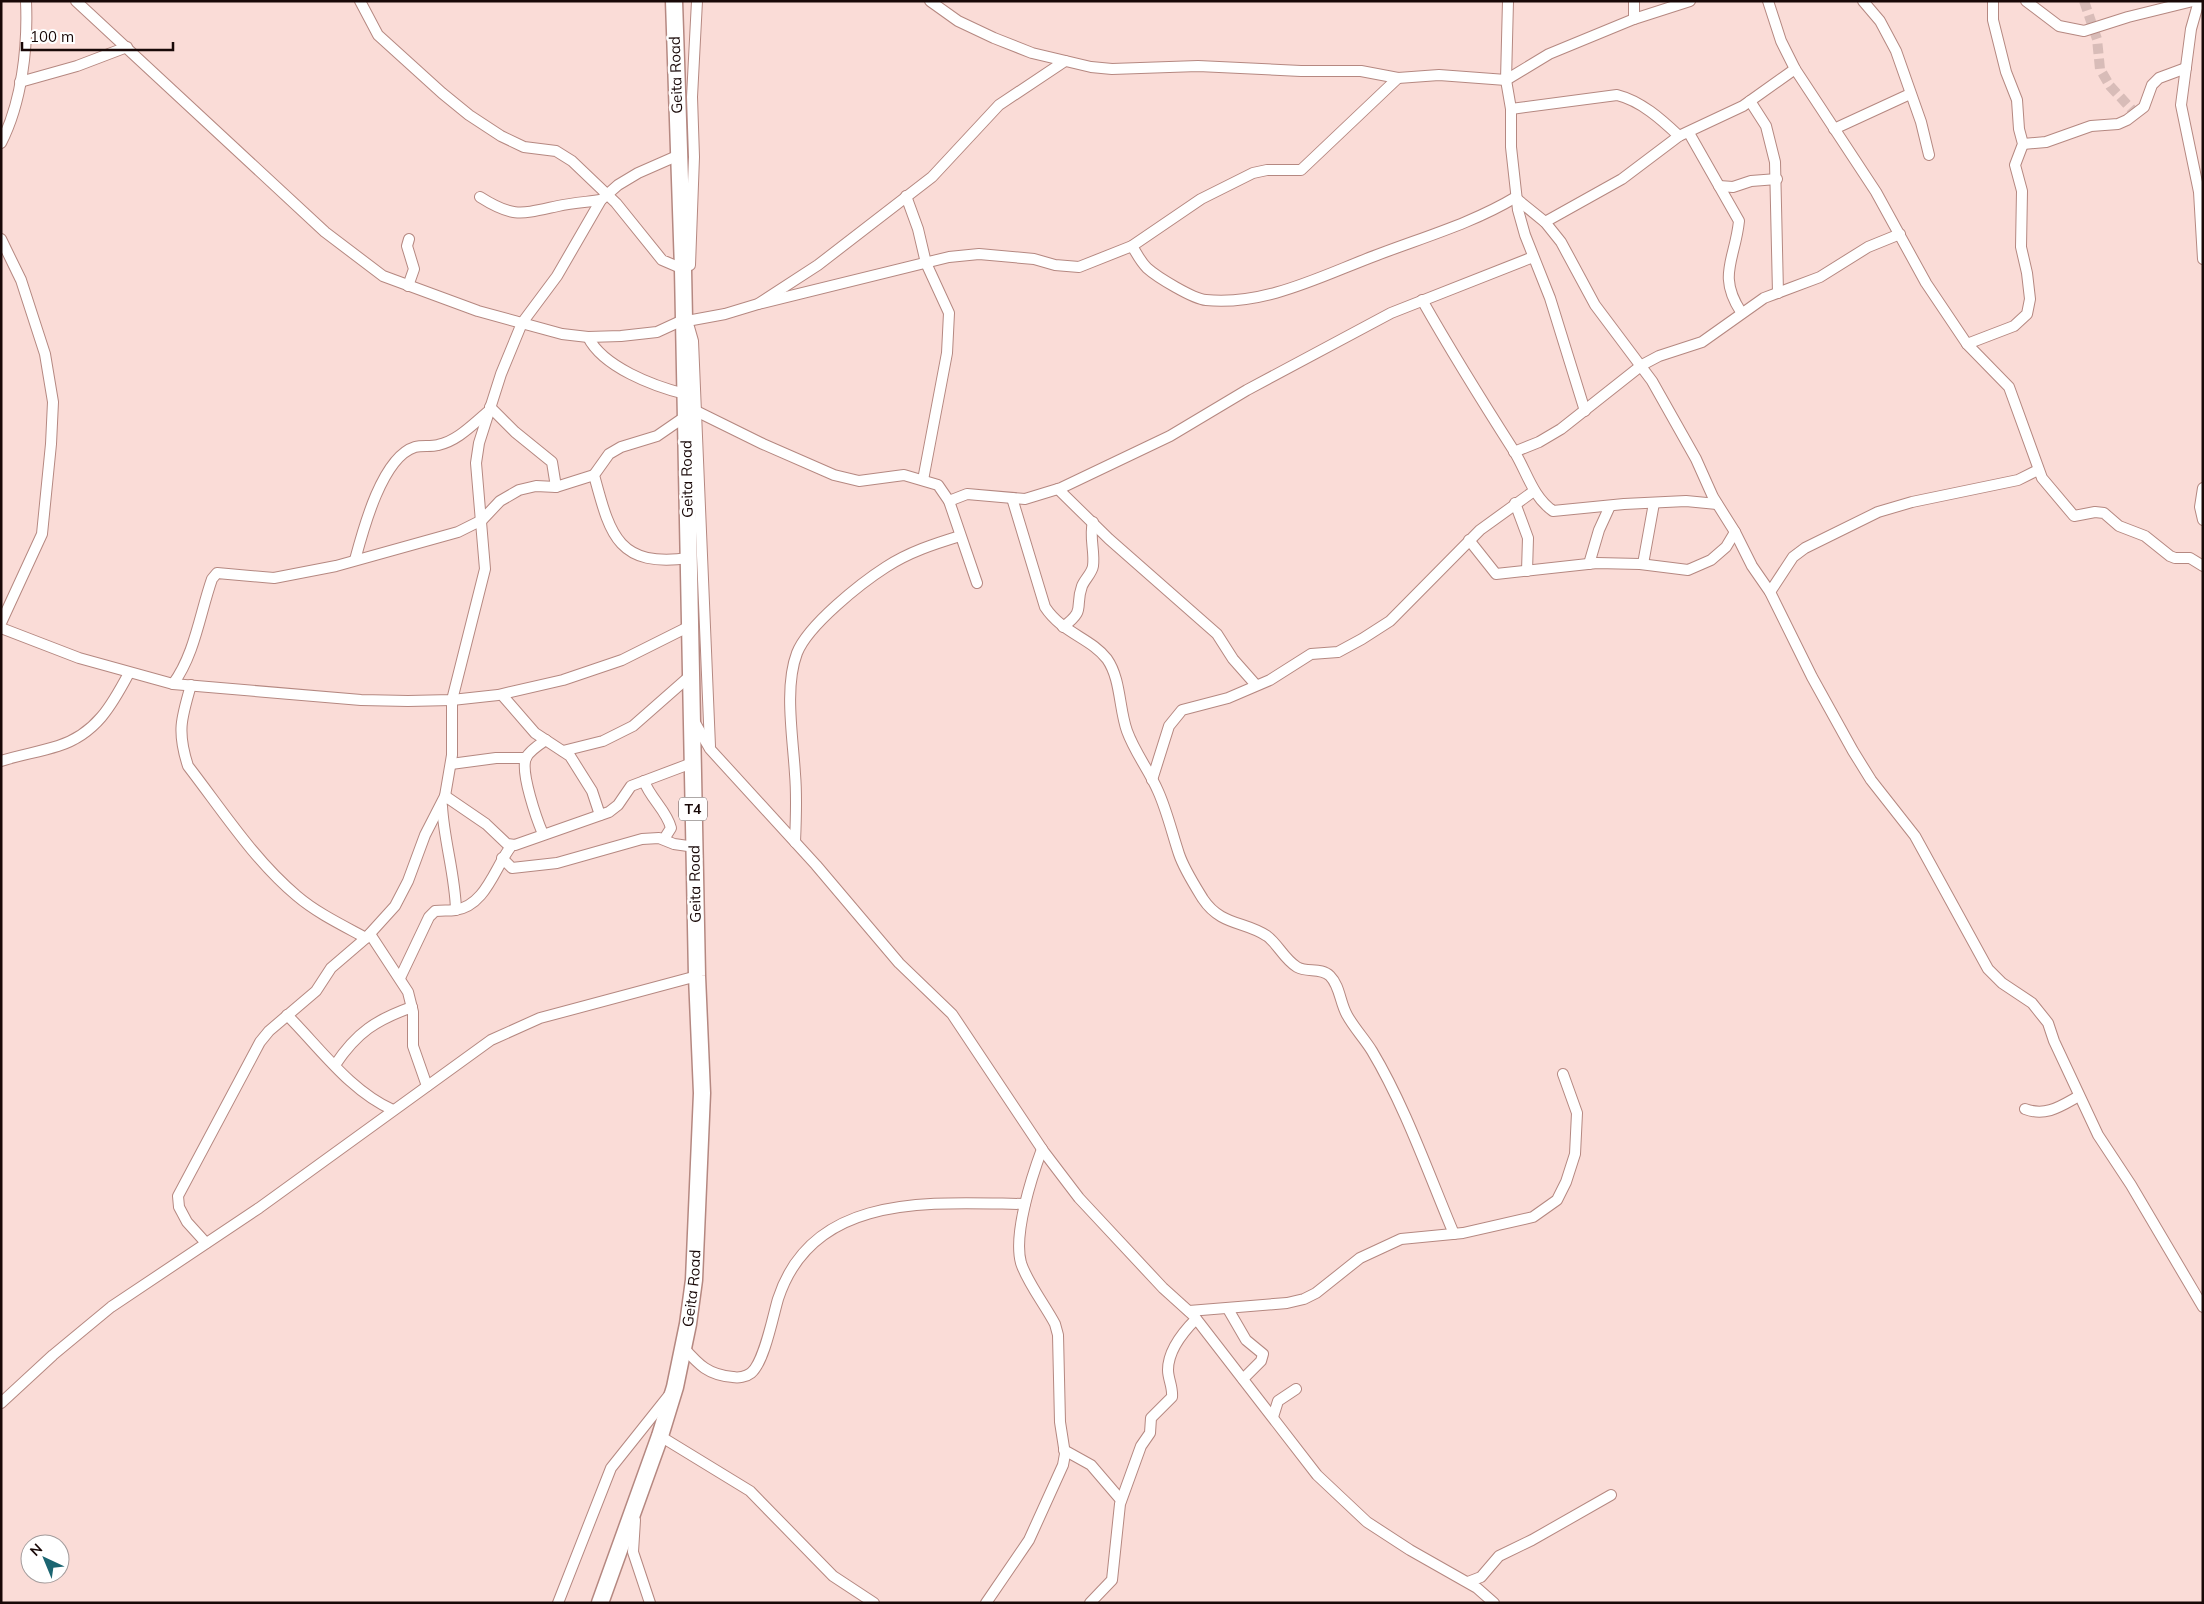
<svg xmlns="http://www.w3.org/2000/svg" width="2204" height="1604" viewBox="0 0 2204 1604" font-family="Mulish,sans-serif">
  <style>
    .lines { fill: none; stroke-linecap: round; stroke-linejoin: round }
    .minor-tunnel { stroke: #d8bcb8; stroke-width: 10; stroke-dasharray: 10 5; stroke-linecap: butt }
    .minor-casing { stroke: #b58881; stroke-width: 12 }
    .trunk-casing { stroke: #b58881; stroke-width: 19 }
    .minor { stroke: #fff; stroke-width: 10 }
    .trunk { stroke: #fff; stroke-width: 16 }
    .labels { text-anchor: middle; stroke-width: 5; stroke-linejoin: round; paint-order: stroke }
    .shield { fill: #fff; stroke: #5d5251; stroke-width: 1 }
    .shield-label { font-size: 14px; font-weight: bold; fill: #180807 }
    .street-label { font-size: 15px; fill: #180807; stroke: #fff }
  </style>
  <rect width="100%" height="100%" fill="#fadcd7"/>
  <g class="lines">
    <!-- minor-tunnel -->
    <polyline class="minor-tunnel" points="2084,1 2097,39 2100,69 2110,86 2136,114"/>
    <defs>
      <g id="minor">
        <polyline points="76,1 325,232 383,276 478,311 562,334 588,337 621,336 657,332 683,320"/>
        <polyline points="360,1 378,35 442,93 469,115 501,136 524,147 556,151 572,161 616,203 662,260 683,269"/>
        <polyline points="930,1 958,21 994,38 1032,53 1091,67 1112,69 1198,66 1301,71 1361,71 1398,78 1439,75 1506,80 1549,54 1634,19 1690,1"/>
        <polyline points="1508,1 1506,80 1511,109 1511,147 1518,210 1525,235 1550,298 1585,411"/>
        <polyline points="1634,1 1634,19"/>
        <polyline points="1768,1 1781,41 1795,69 1876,192 1926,283 1967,344 2009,387 2042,478 2074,516 2095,512 2104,513 2119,526 2145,536 2170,556 2175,558 2190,558 2203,566"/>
        <polyline points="1863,1 1880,21 1896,51 1921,122 1929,155"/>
        <polyline points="2026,1 2059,26 2084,31 2128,17 2193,1"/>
        <polyline points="2199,1 2191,29 2181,105 2199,192 2203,259"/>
        <polyline points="20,82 77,66 127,47"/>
        <polyline points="1750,101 1766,126 1775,162 1778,293"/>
        <path d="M1511,109L1617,95C1641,101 1661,119 1679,136"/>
        <polyline points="1834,129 1910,94"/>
        <path d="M1689,133L1739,221C1735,260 1717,275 1741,312"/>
        <path d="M1,143C22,102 28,47 26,1"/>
        <polyline points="2023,144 2046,142 2091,126 2118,124 2127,120 2144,107 2152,85 2159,78 2186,68"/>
        <polyline points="1719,186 1733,187 1751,181 1777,179"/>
        <polyline points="906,196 918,229 926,263 949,313 947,353 923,480"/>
        <path d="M480,197C513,218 521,214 558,206C572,203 587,202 601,200"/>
        <polyline points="1518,200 1545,222 1561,242 1595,305 1652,381 1696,459 1713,497 1735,532 1752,566 1770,592 1812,677 1853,751 1871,780 1915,836 1988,969 2002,983 2032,1003 2048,1023 2054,1041 2098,1135 2131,1185 2203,1307"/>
        <polyline points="1545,222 1622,179 1679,136 1743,106 1795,69"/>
        <polyline points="1,239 21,280 45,354 53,402 51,444 42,534 1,623"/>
        <path d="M1132,246C1137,254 1140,261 1147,268C1157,277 1193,299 1206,300C1266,306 1323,275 1377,255C1424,237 1473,223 1516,197"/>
        <polyline points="690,265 694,157 692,97 697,1"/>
        <polyline points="408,286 414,269 407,246 409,239"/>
        <path d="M1422,300C1451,351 1482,401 1514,451C1527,472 1532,496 1553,511L1624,504L1686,501L1717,504"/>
        <polyline points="758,304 949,257 979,254 1034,259 1055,265 1079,267 1132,246 1201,199 1253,173 1267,170 1301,170 1398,78"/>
        <polyline points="687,321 725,314 758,304 818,265 932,177 999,105 1065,61"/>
        <polyline points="689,327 693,341 710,746"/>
        <path d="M588,337C603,367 653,386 685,394"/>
        <polyline points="1967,344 2014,326 2027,314 2030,299 2027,273 2021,247 2022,191 2015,165 2023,144 2019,129 2017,100 2006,72 1993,20 1993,1"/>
        <polyline points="490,407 515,432 552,462 556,487"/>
        <polyline points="696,411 763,444 834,475 859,481 904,475 938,485 949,501 977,583"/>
        <path d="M686,416L657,436L621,447L609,454L594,475C610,534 617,568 689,558"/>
        <polyline points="1514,452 1539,442 1561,429 1642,365 1659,356 1702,342 1764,298 1820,277 1868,247 1900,234"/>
        <polyline points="2203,488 2200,507 2203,520"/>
        <polyline points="1058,489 1109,539 1217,634 1233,659 1256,685"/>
        <path d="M1012,498L1045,607C1062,633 1091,638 1107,659C1121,679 1119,709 1127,731C1135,753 1149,770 1158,791C1167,811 1172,833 1179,854C1184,869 1195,886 1203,899C1221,926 1245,921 1267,936C1278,944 1284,959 1297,967C1307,973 1321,967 1330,976C1340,986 1340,1003 1347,1015C1354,1028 1364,1038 1372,1051C1405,1106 1429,1175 1454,1234"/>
        <polyline points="949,501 967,494 1025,499 1061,488 1170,436 1247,390 1391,313 1533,257"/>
        <polyline points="1515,503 1528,538 1527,571"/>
        <polyline points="1469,540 1496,574 1597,563 1640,564 1688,570 1711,560 1726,547 1735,532"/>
        <path d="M355,560C363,530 382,457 415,447C422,445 431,447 438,445C458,441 474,423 489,411"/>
        <polyline points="1589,564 1599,530 1610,506"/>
        <polyline points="1643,564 1654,503"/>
        <polyline points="1770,592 1793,557 1805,548 1878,512 1912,502 2018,480 2038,470"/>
        <path d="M1063,627C1087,609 1074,608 1082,586C1085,579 1092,573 1093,566C1095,551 1089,537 1093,522"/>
        <polyline points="1,628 79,658 173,684 361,700 408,701 452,700 498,695 563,680 622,660 690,626"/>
        <path d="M173,684C195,654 200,613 212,579L217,573L274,578L336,566L458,532L482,520L500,501L519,490L536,486L556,487L594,475"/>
        <path d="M191,685C181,719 177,732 188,766C222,810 254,860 297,896C317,913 342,925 366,938"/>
        <polyline points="502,695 535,733 570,756 592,791 600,815"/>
        <polyline points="694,721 710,749 816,865 899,963 952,1014 1044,1152 1079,1198 1163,1288 1194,1316 1317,1475 1367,1522 1410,1550 1477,1588 1494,1603"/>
        <polyline points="563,751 603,741 633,726 691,675"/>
        <path d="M1,761C20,755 39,752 58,746C96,734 112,705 129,673"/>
        <polyline points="451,764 496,758 526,758"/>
        <polyline points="1152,780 1169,726 1182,710 1228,698 1270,680 1311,654 1338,652 1362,639 1390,621 1480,530 1534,491"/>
        <path d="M644,781C650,798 667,811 671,828L664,839"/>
        <polyline points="445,796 486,824 507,844 515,845 609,812 618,805 631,786 692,763"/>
        <path d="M442,806C444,841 455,874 456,910"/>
        <path d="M543,834C537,820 520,772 526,758C529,751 540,744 546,740"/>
        <path d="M795,842C796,819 797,797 795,774C793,738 784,687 797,653C808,625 861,583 886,567C909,552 934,544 960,536"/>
        <polyline points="502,858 512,868 557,863 642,839 659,838 674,844 695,847"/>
        <polyline points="370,934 408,992 413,1012 413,1046 427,1086"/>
        <path d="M400,978L429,917L435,911C442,910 449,911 455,910C486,906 495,866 512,845"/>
        <path d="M287,1015C320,1048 350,1091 393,1110"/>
        <path d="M335,1065C357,1032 376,1020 412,1007"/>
        <path d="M2025,1109C2046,1117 2061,1106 2079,1096"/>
        <polyline points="206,1243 187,1222 179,1207 178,1196 260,1042 269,1031 316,991 331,968 366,938 395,906 408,881 425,835 445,796 452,755 452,700 485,569 476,463 479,443 501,374 522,323 557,276 601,200 618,185 638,173 679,155"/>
        <polyline points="1228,1309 1246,1340 1263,1354 1261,1361 1243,1379"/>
        <polyline points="1189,1311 1287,1303 1304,1299 1316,1293 1360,1258 1401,1239 1463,1233 1533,1217 1557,1200 1566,1182 1575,1154 1577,1113 1563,1074"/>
        <path d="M683,1347C699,1365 708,1375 733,1377C738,1378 746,1377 751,1373C764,1363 773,1316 778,1299C813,1191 933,1203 1025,1204"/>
        <polyline points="1,1403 53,1355 111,1307 259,1208 491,1040 540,1018 697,976"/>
        <polyline points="1273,1417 1278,1401 1296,1389"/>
        <polyline points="660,1436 750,1491 833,1576 874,1603"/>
        <polyline points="1064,1450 1091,1465 1121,1500"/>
        <polyline points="635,1520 633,1552 650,1603"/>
        <polyline points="1468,1582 1481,1577 1499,1556 1532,1540 1611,1495"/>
        <polyline points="558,1603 611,1468 670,1394"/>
        <path d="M986,1603L1029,1540L1063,1465L1065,1454L1060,1422L1058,1335L1055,1324C1045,1305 1027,1282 1021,1263C1013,1234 1032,1176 1042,1149"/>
        <path d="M1090,1603L1112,1580L1120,1504L1141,1446L1150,1433L1151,1418L1172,1397C1173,1387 1168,1379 1168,1370C1168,1351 1184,1331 1196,1319"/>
      </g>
      <g id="trunk">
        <path id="s1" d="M600,1603L660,1436L675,1387L688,1324L694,1280L702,1093L697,976L683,269L674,1"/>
      </g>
    </defs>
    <!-- minor casing -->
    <use href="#minor" class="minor-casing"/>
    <!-- trunk casing -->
    <use href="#trunk" class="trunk-casing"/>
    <!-- minor -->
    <use href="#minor" class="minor"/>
    <!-- trunk -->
    <use href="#trunk" class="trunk"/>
  </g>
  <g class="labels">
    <!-- shield labels -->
    <rect class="shield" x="679" y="797.5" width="28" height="23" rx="4"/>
    <g class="shield-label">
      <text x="693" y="814">T4</text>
    </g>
    <!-- street labels -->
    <g class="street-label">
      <text transform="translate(676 75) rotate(-92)" y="5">Geita Road</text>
      <text transform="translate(687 479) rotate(-91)" y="5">Geita Road</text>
      <text transform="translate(695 884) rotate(-91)" y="5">Geita Road</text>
      <text dy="5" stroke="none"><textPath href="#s1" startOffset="329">Geita Road</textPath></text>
    </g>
  </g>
  <!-- border -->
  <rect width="2204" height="1604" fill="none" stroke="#180807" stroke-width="5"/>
  <!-- north arrow -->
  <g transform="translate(45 1559) rotate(316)"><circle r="24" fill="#ffffff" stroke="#a39c9c"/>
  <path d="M0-4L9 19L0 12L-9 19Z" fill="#1b6571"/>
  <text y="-8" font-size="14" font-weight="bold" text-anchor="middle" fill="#180807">N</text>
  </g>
  <!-- scale -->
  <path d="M22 42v8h151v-8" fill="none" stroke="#180807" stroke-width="2.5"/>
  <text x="30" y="42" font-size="15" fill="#180807" stroke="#ffffff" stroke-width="4" paint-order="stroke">100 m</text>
</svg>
